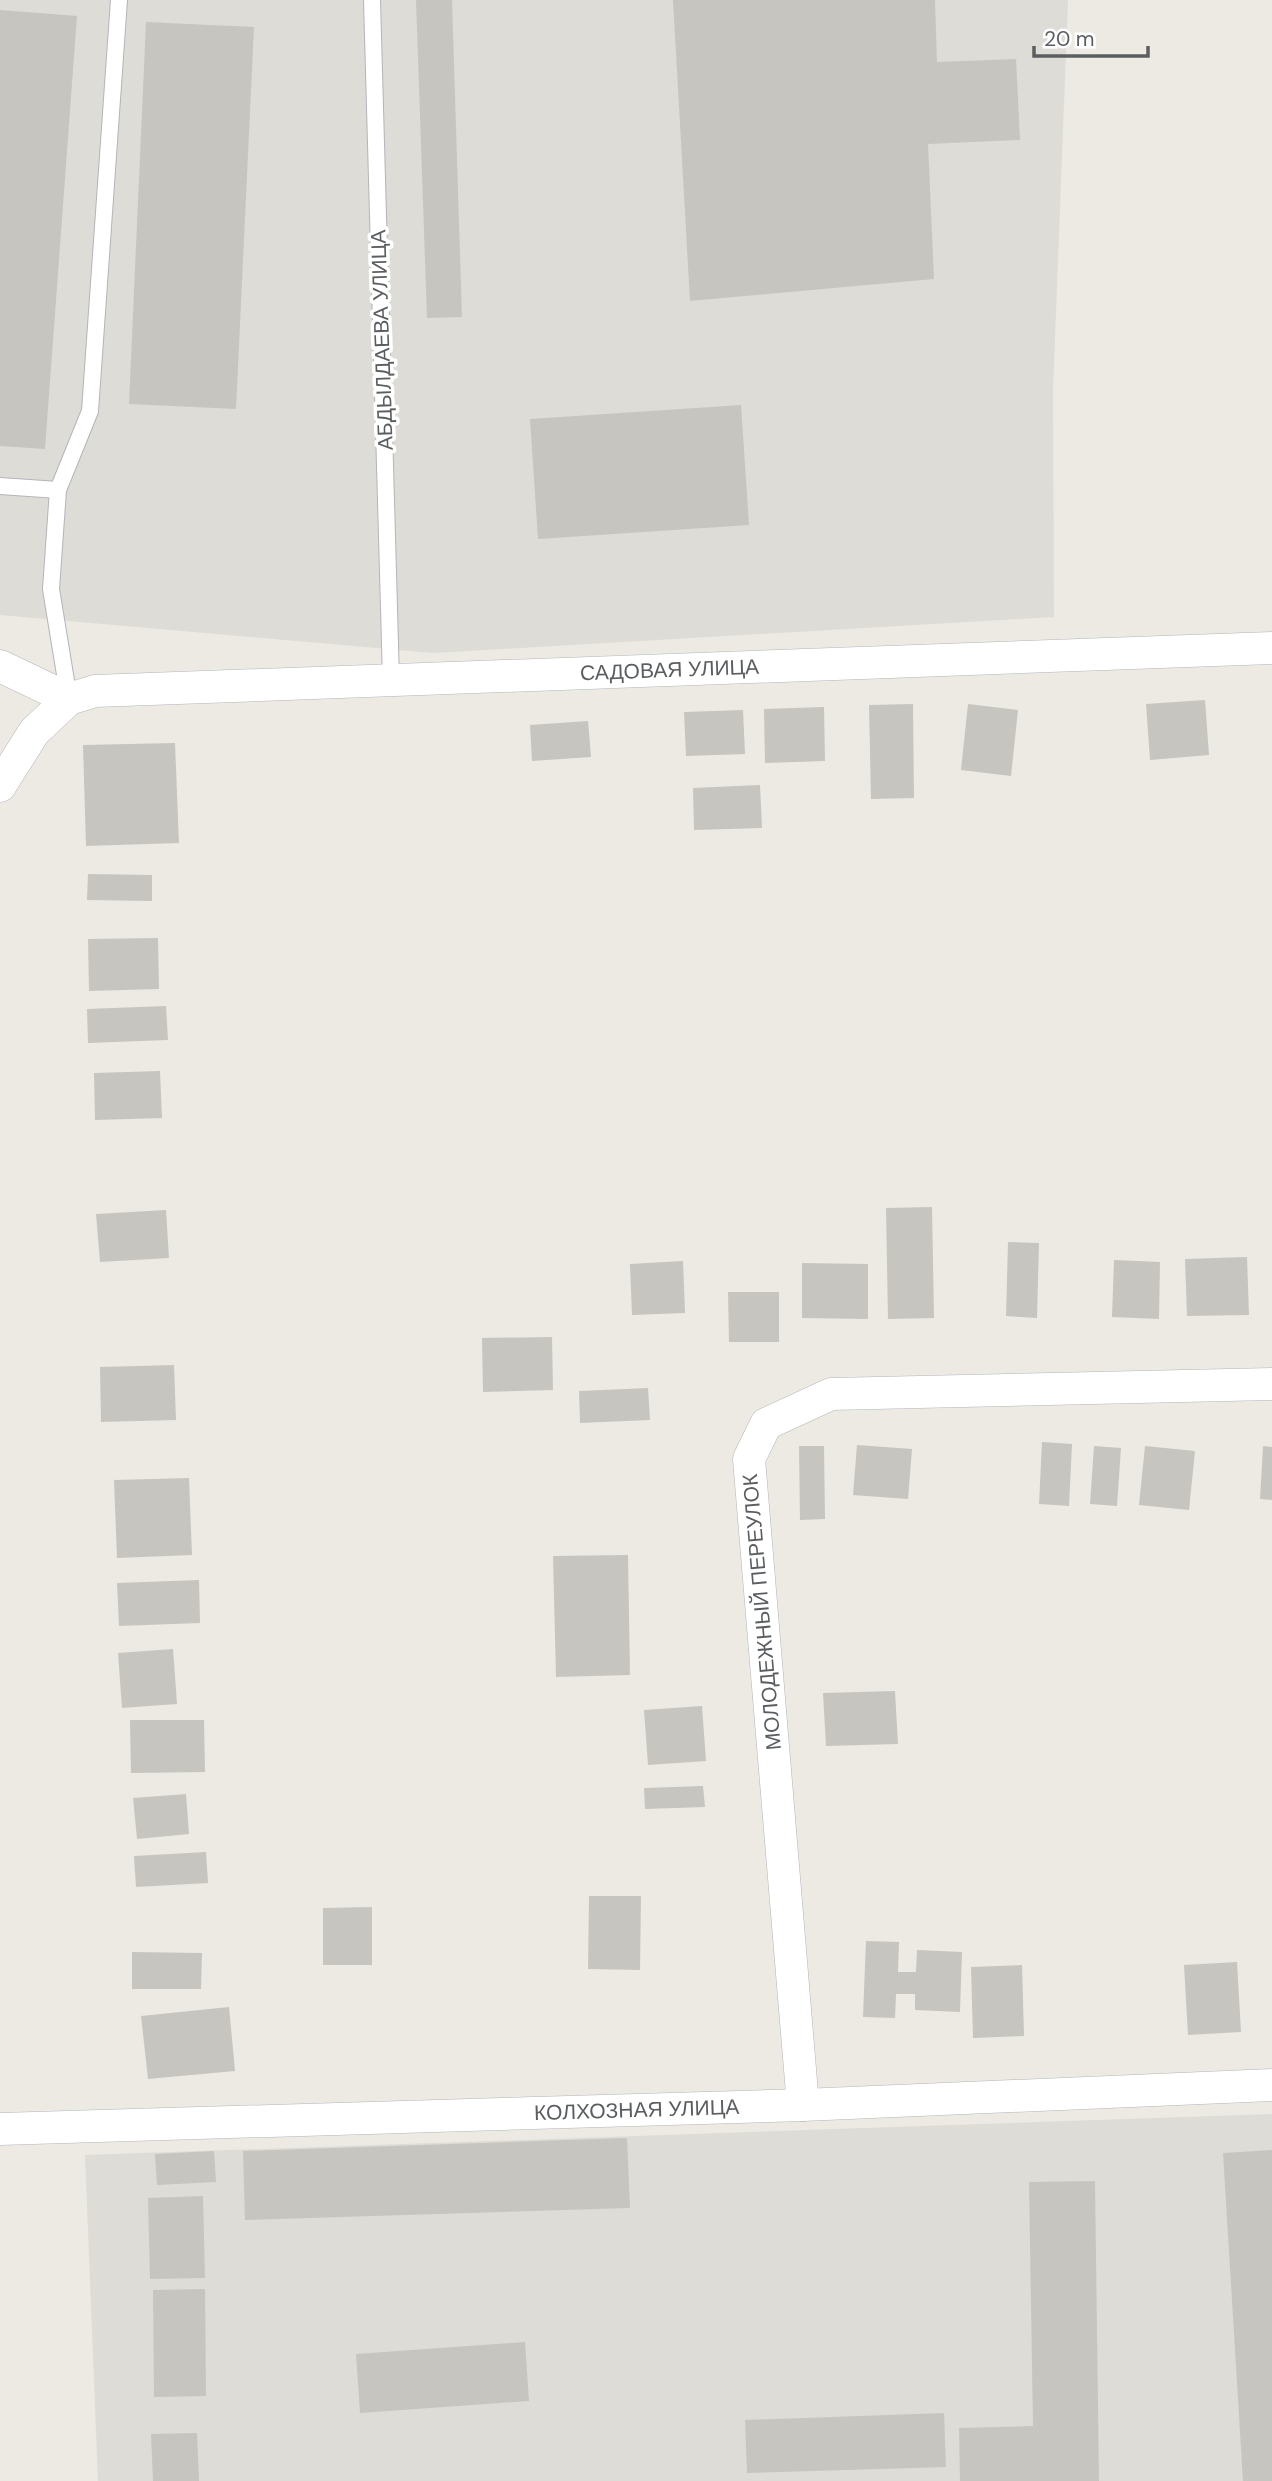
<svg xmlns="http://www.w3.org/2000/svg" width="1272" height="2481" viewBox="0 0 1272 2481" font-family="'DM Sans',sans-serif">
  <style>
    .industrial { fill: #dddcd7 }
    .building { fill: #c7c5bf }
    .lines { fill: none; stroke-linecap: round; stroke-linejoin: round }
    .service-casing { stroke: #b3b5b8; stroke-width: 18 }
    .minor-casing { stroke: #b3b5b8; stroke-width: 33 }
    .service { stroke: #fff; stroke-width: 16 }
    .minor { stroke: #fff; stroke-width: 32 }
    .labels { text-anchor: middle; stroke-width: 7; stroke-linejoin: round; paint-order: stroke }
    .street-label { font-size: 21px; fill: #5b5e61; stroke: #fff }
  </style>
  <rect width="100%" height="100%" fill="#eceae3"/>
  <!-- industrial -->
  <g class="industrial">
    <polygon points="0,0 1068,0 1053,391 1054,617 433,653 0,615"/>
    <polygon points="1272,2114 1272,2481 98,2481 85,2155"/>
  </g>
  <!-- building -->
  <g class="building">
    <polygon points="416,0 452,0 462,317 427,318"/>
    <polygon points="673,0 935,0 937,62 1016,59 1020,140 928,144 934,279 690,301"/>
    <polygon points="0,10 77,16 45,449 0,446"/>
    <polygon points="146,22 254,27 236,409 129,404"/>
    <polygon points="741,405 749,525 538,539 530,419"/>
    <polygon points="1205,700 1209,755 1150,760 1146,704"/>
    <polygon points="913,704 914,798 871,799 869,705"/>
    <polygon points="968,704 1018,710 1011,776 961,770"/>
    <polygon points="824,707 825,761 765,763 764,709"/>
    <polygon points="743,710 745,754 686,756 684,712"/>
    <polygon points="588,721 591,757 532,761 530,725"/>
    <polygon points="175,743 179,843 86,846 83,745"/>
    <polygon points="760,785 762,828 694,830 693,788"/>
    <polygon points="88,874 152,875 152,901 87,900"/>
    <polygon points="158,938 159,989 89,991 88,939"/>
    <polygon points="166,1006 168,1040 88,1043 87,1009"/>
    <polygon points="160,1071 162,1118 95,1120 94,1073"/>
    <polygon points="932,1207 934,1318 888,1319 886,1208"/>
    <polygon points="166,1210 169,1258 100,1262 96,1214"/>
    <polygon points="1008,1242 1039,1243 1037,1318 1006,1316"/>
    <polygon points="1247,1257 1249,1315 1187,1316 1185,1259"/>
    <polygon points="1114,1260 1160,1262 1159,1319 1112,1317"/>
    <polygon points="683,1261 685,1313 632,1315 630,1264"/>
    <polygon points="802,1263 868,1264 868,1319 802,1318"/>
    <polygon points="728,1292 779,1292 779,1342 729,1342"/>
    <polygon points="552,1337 553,1390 483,1392 482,1338"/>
    <polygon points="174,1365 176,1420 101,1422 100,1367"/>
    <polygon points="648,1388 650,1420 580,1423 579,1391"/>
    <polygon points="1042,1442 1072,1444 1069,1506 1039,1504"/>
    <polygon points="857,1445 912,1449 908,1499 853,1495"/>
    <polygon points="799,1446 824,1446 825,1519 800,1520"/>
    <polygon points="1094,1446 1121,1448 1117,1506 1090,1504"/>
    <polygon points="1145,1446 1195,1451 1189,1510 1139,1505"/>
    <polygon points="1263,1446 1272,1447 1272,1500 1260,1499"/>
    <polygon points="189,1478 192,1555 117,1558 114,1480"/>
    <polygon points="628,1555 630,1675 556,1677 553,1556"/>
    <polygon points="199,1580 200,1623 119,1626 117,1583"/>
    <polygon points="173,1649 177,1704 122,1708 118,1653"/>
    <polygon points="895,1691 898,1744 826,1746 823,1693"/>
    <polygon points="702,1706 706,1761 648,1765 644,1710"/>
    <polygon points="130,1720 204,1720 205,1772 131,1773"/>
    <polygon points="703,1786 705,1807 645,1809 644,1788"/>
    <polygon points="186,1794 189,1834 137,1839 133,1798"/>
    <polygon points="206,1852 208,1883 136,1887 134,1856"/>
    <polygon points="589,1896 641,1896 640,1970 588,1969"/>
    <polygon points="372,1907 372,1965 323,1965 323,1908"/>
    <polygon points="866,1941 899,1942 898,1972 916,1972 917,1950 962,1952 960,2012 915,2010 915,1994 896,1994 895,2018 863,2017"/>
    <polygon points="132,1952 202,1953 201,1989 132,1989"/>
    <polygon points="1237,1962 1241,2032 1188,2035 1184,1965"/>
    <polygon points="1022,1965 1024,2036 973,2038 971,1967"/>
    <polygon points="229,2007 235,2071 148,2079 141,2016"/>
    <polygon points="627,2138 630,2208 245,2220 243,2151"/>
    <polygon points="1272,2150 1272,2481 1243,2481 1223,2153"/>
    <polygon points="214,2151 216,2182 157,2185 155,2154"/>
    <polygon points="1095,2181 1099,2481 960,2481 959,2428 1033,2426 1029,2182"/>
    <polygon points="203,2196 205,2278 150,2279 148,2198"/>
    <polygon points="205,2289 206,2396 154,2397 153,2290"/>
    <polygon points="525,2342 529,2401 360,2413 356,2354"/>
    <polygon points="944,2413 946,2467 747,2473 745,2420"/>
    <polygon points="197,2433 199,2481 153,2481 151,2434"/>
  </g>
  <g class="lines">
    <defs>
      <g id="service">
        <polyline points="372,0 391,680"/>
        <polyline points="0,486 58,490"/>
        <polyline points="69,699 51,589 58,490 90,411 119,0"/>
      </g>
      <g id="minor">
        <polyline points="0,666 69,699"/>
        <path id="s1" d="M0,786L34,732L69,699L95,691L1272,648"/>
        <polyline points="803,2105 749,1459 766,1424 831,1394 1272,1384"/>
        <path id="s2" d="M0,2129L803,2105L1272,2085"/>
      </g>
    </defs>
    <!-- service casing -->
    <use href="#service" class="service-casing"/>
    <!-- minor casing -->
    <use href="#minor" class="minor-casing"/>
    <!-- service -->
    <use href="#service" class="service"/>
    <!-- minor -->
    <use href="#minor" class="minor"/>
  </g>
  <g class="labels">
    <!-- street labels -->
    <g class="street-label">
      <text transform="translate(382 340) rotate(-92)" y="7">АБДЫЛДАЕВА УЛИЦА</text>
      <text dy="7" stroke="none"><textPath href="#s1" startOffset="714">САДОВАЯ УЛИЦА</textPath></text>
      <text transform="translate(762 1612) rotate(-95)" y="7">МОЛОДЕЖНЫЙ ПЕРЕУЛОК</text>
      <text dy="7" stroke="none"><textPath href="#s2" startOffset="637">КОЛХОЗНАЯ УЛИЦА</textPath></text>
    </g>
  </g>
  <!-- scale -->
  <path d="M1034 46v10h114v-10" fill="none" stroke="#5b5e61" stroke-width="3.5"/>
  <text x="1044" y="46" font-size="21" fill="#5b5e61" stroke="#ffffff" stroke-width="5" paint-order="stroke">20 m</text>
</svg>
